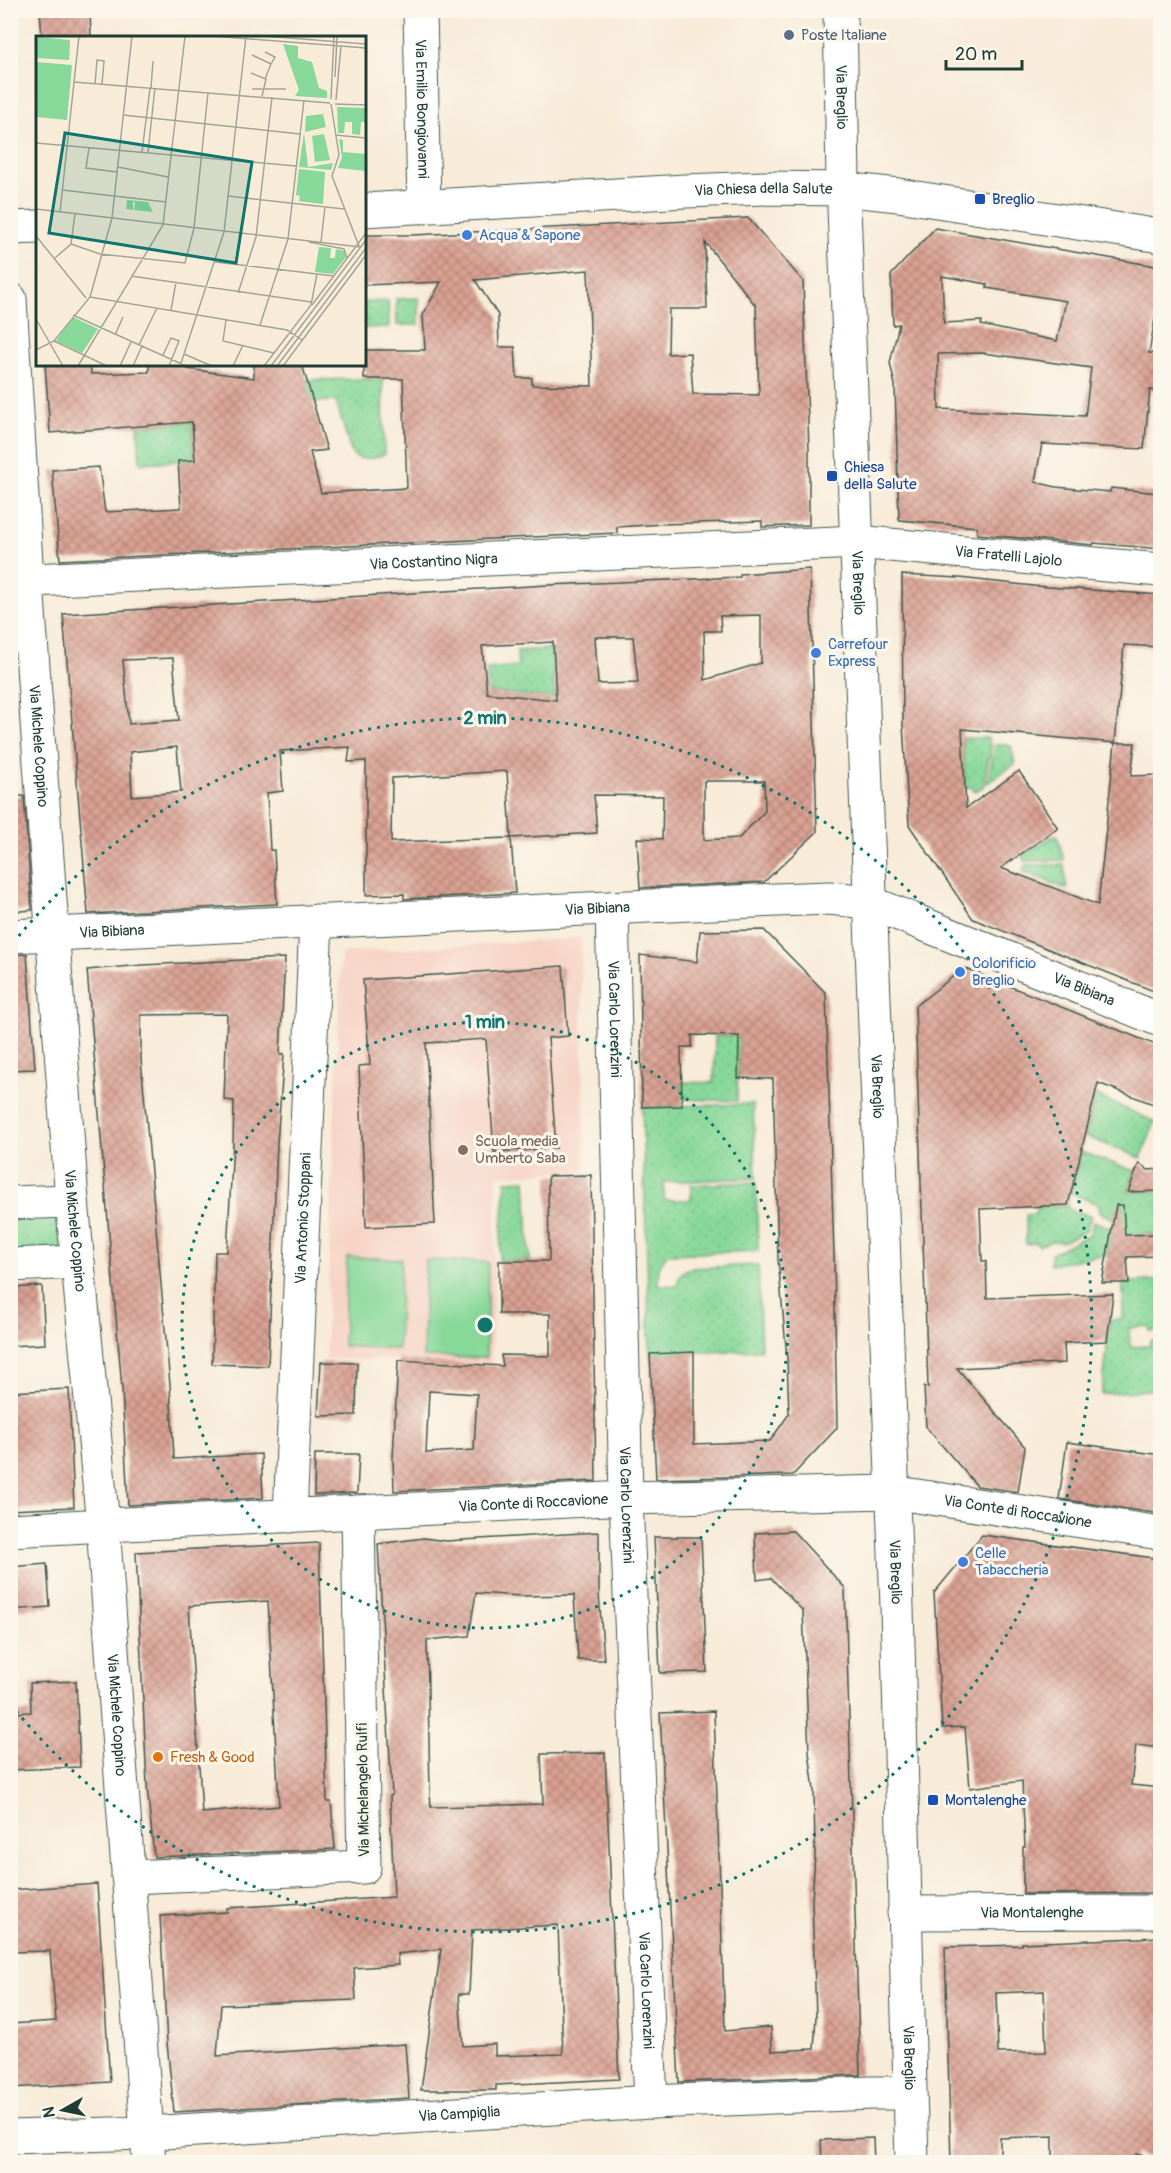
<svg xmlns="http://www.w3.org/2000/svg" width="1171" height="2173" viewBox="0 0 1171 2173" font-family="Pangolin,sans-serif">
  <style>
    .built { fill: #f6d2c3; fill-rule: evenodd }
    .garden { fill: url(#garden-dots); stroke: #538a66; stroke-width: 1.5 }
    .pitch { fill: #87d899; stroke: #538a66; stroke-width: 1.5 }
    .building { fill: url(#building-cross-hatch); fill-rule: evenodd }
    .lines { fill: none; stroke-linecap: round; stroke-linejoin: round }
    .minor-casing { stroke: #40574d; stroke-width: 35 }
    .minor { stroke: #fff; stroke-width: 33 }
    .ring { fill: none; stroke: #0f766e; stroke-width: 3; stroke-dasharray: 3 6 }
    .service-dot { fill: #5c6f8a; stroke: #fbf7ec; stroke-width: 2 }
    .transit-dot { fill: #1a4fb4; stroke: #fbf7ec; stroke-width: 2 }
    .shop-dot { fill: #3f7fe0; stroke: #fbf7ec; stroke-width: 2 }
    .education-dot { fill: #8d6e63; stroke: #fbf7ec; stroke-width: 2 }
    .food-dot { fill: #e8710a; stroke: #fbf7ec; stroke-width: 2 }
    .labels { text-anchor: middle; stroke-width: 6; stroke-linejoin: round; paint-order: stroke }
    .service-label { font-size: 15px; fill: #4e5e75; stroke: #fbf7ec; text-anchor: start }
    .street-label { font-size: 15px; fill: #1f3d34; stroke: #fbf7ec }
    .transit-label { font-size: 15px; fill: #164399; stroke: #fbf7ec; text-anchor: start }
    .shop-label { font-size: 15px; fill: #366cbe; stroke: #fbf7ec; text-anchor: start }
    .education-label { font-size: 15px; fill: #785e54; stroke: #fbf7ec; text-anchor: start }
    .food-label { font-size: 15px; fill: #c56008; stroke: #fbf7ec; text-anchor: start }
    .inset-road { fill: none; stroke: #a1a596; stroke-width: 1.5 }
    .view { fill: #0f766e; fill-opacity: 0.15; stroke: #0f766e; stroke-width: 3 }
    .inset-edge { fill: none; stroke: #1f3d34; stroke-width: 3 }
    .centre { fill: #0f766e; stroke: #fbf7ec; stroke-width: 3 }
    .ring-label { font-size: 18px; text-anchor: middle; font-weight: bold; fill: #0f766e; stroke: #fbf7ec; stroke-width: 6; stroke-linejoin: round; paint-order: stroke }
  </style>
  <defs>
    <pattern id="garden-dots" width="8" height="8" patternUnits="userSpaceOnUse" patternTransform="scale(1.5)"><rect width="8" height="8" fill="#87d899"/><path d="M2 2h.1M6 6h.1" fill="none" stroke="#74ba84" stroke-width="1.8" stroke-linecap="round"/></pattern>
    <pattern id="building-cross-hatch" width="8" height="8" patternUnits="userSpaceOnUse" patternTransform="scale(1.5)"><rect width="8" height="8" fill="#daa193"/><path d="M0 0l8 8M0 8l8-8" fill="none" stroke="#b08479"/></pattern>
  </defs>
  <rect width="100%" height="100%" fill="#fbf7ec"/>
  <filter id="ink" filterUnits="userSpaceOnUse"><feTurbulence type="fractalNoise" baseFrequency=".0167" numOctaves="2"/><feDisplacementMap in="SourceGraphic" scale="12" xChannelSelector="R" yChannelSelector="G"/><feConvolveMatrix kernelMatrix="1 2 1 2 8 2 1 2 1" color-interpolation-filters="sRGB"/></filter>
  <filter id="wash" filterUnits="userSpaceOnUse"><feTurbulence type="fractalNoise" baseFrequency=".008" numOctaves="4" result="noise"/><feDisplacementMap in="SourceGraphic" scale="24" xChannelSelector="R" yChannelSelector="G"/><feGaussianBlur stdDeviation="1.35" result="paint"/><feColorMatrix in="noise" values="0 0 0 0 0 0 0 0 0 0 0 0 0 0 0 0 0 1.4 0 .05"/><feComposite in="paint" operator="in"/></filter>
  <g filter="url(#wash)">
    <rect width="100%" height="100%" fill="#f8ebd8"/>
    <!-- built -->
    <path class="built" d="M581,938L585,1171L497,1175L491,1365L398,1360L325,1359L341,953ZM563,966L568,1036L548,1038L556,1148L494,1152L486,1039L368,1047L363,981ZM427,1063L435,1223L366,1226L359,1066Z"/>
    <!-- garden -->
    <g class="garden">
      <polygon points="419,298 419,325 397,325 396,299"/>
      <polygon points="388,301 389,327 365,328 365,302"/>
      <path d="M383,379L384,454C374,459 357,462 351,452L336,401L293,403L285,380Z"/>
      <polygon points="192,422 195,460 140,463 138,426"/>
      <polygon points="552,649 554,698 489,692 487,669 518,666 517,651"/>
      <polygon points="963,738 988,738 989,745 992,745 983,787 975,791 972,787 965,787"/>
      <polygon points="996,744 1011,746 1015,764 987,783"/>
      <polygon points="1057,835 1064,860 1025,861 1022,856 1052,836"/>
      <polygon points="1026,865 1064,865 1067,889 1023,871"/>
      <polygon points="715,1036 739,1036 737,1101 682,1099 682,1082 714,1083"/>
      <polygon points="1095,1095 1155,1122 1141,1158 1085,1136"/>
      <path d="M753,1104L756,1178L664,1182V1200H691V1185L756,1182L758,1251L667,1254L659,1266L658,1285L677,1286C678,1276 681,1272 690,1268L758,1265L761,1350L650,1354L642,1107Z"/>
      <polygon points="1081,1152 1135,1171 1128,1192 1160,1191 1160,1234 1111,1235 1107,1254 1050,1265 1051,1254 1090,1234 1093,1221 1113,1229 1116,1220 1099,1212 1100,1205 1071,1193"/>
      <polygon points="526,1180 530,1261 499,1261 506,1181"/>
      <polygon points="72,1201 78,1262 11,1265 10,1203"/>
      <polygon points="1068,1205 1068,1209 1091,1216 1086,1231 1062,1242 1052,1241 1038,1246 1038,1243 1026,1244 1026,1215 1036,1214 1036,1207"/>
      <polygon points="1160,1280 1160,1331 1150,1331 1149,1326 1129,1328 1130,1347 1150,1346 1150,1341 1160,1340 1160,1389 1102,1394 1110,1320 1123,1319 1123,1283"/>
    </g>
    <!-- pitch -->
    <g class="pitch">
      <polygon points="347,1257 401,1259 398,1349 343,1346"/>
      <polygon points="425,1260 488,1262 486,1358 423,1357"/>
    </g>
    <g id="blocks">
      <!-- building -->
      <g class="building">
        <polygon points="40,10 90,10 91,38 42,38"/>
        <path d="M748,218L803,281L809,450V525L762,527V521L663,524L617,527V533L60,560L52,470L99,467L105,512L181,508L178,461L195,460L192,422L50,433L45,364H90L91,374L149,372V364H188V369L254,378V364H302L327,450L310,452L321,493L407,488L403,379H364V350H425L423,315L441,282L364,285V235H414ZM705,242L756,306L759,395L693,394L690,353L668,354L669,309H707ZM588,270L592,386L532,385V378H517L515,347H499L498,315L475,280Z"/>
        <path d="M935,228L1161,267V314L1156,313L1149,353L1161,354V392L1150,390L1144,449L1042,444L1035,482L1056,487L1110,492L1111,488L1158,493L1157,499L1161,500V549L1094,543L1093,545L977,534V527L899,520L895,385L890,363L899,324L893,325L891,275ZM942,276L987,284V288L1066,301L1057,341L981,325L982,321L944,323ZM983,353L1091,368L1085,416L939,409L938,354Z"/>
        <path d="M810,569L817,832L764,882L640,888L637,838L662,839L663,796L594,795L597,833L511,838L515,893L404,899V894L366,895V761L348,762L350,747L280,751L283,791L267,793L270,850H274L277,904L88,914L63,614L548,585L740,577V574ZM761,615V663L705,680L704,631H721L720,616ZM595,637H633L638,683L598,684ZM553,642L556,700L487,693L482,646ZM173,658L179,720L129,724L123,660ZM177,747L181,792L132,796L130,752ZM507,771L511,838L391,842L392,778ZM704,781H764L765,811L739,838L704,840Z"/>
        <path d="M902,575L959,578L1034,586L1161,595V647L1124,645L1115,743H1135L1131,776L1161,775V994L973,919L909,825L903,725ZM962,729L1115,743L1098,905L1001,868L1058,828L1019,771L966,808Z"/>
        <polygon points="10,796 24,796 32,910 10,912"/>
        <polygon points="764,930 826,993 834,1256 837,1428 793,1475 656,1479 650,1354 694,1352 694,1444 770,1441 789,1414 787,1358 778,1259 773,1079 738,1078 739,1036 692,1035 692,1047 681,1047 682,1106 642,1107 640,955 697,962 700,931"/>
        <polygon points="27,954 35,1069 10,1070 10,955"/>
        <polygon points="285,958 280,1054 284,1054 277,1143 268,1366 212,1364 215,1252 227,1252 233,1143 234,1101 224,1100 227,1014 141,1015 141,1060 170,1385 174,1459 261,1454 263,1498 128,1505 122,1389 87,970 143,965"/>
        <polygon points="563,966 568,1036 548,1038 556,1148 494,1152 486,1039 426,1043 435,1224 366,1227 359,1066 370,1065 363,980"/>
        <polygon points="964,968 1161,1047 1161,1107 1098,1083 1068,1205 980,1209 982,1261 986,1261 987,1298 1113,1294 1107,1341 1064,1343 1065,1363 957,1368 1025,1447 1018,1492 977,1486 926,1427 924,1387 928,1387 915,1006"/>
        <polygon points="1139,1163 1148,1170 1161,1169 1161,1191 1128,1192"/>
        <path d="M591,1175L596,1481L394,1491L393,1458L398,1360L503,1366L501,1355L550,1356V1314H499V1261H549L548,1176ZM429,1391L477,1394L474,1450L426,1453Z"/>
        <polygon points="1116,1205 1123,1205 1125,1235 1161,1234 1161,1256 1127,1257 1129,1283 1102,1283"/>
        <polygon points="42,1286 45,1344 10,1346 10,1288"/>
        <polygon points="321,1362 357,1363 356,1415 318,1416"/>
        <polygon points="69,1389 74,1507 10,1510 10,1392"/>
        <polygon points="1067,1442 1161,1455 1161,1514 1059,1499"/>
        <polygon points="315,1454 359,1454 357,1493 314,1495"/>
        <polygon points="793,1531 845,1588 860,2075 679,2082 660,1713 714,1711 725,2031 771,2027 772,2051 814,2049 816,2016 812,1901 815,1854 814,1790 809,1752 803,1611 771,1578 757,1580 755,1533"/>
        <path d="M599,1532V1594L604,1660H578L574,1595L521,1596L476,1593L469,1636L427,1640L430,1792L431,1807L543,1804L541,1754L605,1753L619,2079L496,2085V2090H421L441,1949L397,1954L398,1965L354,1968L356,2000L221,2005L217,2056L405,2044L409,2098L174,2112L167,2043L160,1916L227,1912V1908L394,1897L390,1796L392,1795L378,1544L424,1538L446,1541ZM558,1925L563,2054L495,2056V2044L463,2046L459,1994H469L472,1930Z"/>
        <polygon points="982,1535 1161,1559 1161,1748 1136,1745 1131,1785 1161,1788 1161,1893 1023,1894 1023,1847 1025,1847 1022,1781 970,1788 965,1727 942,1728 934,1593"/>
        <polygon points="654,1537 701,1537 707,1672 660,1673"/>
        <path d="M319,1543L327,1802H331L335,1849L154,1857L147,1785L136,1552ZM268,1601L279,1806L202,1813L189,1606Z"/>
        <polygon points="47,1564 50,1607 10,1610 10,1567"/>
        <polygon points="76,1681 80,1767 10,1770 10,1713 31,1712 30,1683"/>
        <polygon points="97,1884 110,2082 10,2088 10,2024 56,2021 50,1951 10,1952 10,1890"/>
        <path d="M1161,1937V2161L1136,2154V2163H1053V2136L1000,2138V2163H951L945,1947L1022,1945V1943ZM1044,1991L1046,2052L998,2053L996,1993Z"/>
        <polygon points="873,2138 874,2163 822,2163 821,2140"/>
      </g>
    </g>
  </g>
  <g filter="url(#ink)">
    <use href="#blocks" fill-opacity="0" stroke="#40574d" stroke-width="1.5"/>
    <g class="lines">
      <defs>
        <g id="minor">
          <path id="s1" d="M420,10L424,207"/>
          <path id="s2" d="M840,10L843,181L897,1607L912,2162"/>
          <path id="s3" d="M364,210L685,191L764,188L843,189L898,195L1160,236"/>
          <polyline points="10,228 38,227"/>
          <path id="s4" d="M10,299L29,612L72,1201L103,1525L149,2162"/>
          <path id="s5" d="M10,581L857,542L1160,570"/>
          <path id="s6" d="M612,908L626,1498L651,2102"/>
          <path id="s7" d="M10,936L776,900L829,898L869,902L1160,1020"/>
          <polyline points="10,1203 72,1201"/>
          <polyline points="10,1265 78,1262"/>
          <path id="s8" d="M290,1516L316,921"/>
          <path id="s9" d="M10,1530L626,1498L891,1492L1160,1533"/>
          <polyline points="128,1877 364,1867 358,1512"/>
          <path id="s10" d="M904,1913L1160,1912"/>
          <path id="s11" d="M10,2137L147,2133L651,2102L872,2093H909"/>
        </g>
      </defs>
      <!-- minor casing -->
      <use href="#minor" class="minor-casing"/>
      <!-- minor -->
      <use href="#minor" class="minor"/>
    </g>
  </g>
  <!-- distance rings -->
  <g class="ring">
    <circle cx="485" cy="1325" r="303"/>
    <path d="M13 943A607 607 0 1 1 13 1707"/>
  </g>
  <!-- markers -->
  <circle class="service-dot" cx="789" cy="35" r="6"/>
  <g class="transit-dot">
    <rect x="974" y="193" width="12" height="12" rx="3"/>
    <rect x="826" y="470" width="12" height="12" rx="3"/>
    <rect x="927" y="1794" width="12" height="12" rx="3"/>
  </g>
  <g class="shop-dot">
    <circle cx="467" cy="235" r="6"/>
    <circle cx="816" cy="653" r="6"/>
    <circle cx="960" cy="972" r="6"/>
    <circle cx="963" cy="1562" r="6"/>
  </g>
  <circle class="education-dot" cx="463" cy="1150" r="6"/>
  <circle class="food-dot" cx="158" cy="1757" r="6"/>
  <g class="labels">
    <!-- service labels -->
    <g class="service-label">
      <text x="801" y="40">Poste Italiane</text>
    </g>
    <!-- street labels -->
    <g class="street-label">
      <text dy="5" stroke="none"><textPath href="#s2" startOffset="87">Via Breglio</textPath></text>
      <text dy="5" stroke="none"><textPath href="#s1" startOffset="99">Via Emilio Bongiovanni</textPath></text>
      <text dy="5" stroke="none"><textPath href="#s3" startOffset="400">Via Chiesa della Salute</textPath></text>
      <text dy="5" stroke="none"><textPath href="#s5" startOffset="1000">Via Fratelli Lajolo</textPath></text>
      <text dy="5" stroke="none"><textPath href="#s5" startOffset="424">Via Costantino Nigra</textPath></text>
      <text dy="5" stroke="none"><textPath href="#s2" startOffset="573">Via Breglio</textPath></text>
      <text dy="5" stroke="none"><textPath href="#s4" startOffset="448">Via Michele Coppino</textPath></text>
      <text dy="5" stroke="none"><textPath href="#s7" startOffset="588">Via Bibiana</textPath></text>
      <text dy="5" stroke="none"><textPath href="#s7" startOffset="102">Via Bibiana</textPath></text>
      <text dy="5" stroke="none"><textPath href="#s7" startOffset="1092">Via Bibiana</textPath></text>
      <text dy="5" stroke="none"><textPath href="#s6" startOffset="111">Via Carlo Lorenzini</textPath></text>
      <text dy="5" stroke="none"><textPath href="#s2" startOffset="1077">Via Breglio</textPath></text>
      <text dy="5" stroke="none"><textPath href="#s8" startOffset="298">Via Antonio Stoppani</textPath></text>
      <text dy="5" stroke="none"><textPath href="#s4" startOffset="934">Via Michele Coppino</textPath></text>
      <text dy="5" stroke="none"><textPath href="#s9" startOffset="524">Via Conte di Roccavione</textPath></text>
      <text dy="5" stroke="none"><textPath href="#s6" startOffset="597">Via Carlo Lorenzini</textPath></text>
      <text dy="5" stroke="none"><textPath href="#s9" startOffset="1010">Via Conte di Roccavione</textPath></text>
      <text dy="5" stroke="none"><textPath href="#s2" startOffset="1563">Via Breglio</textPath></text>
      <text dy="5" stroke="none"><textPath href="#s4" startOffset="1420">Via Michele Coppino</textPath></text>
      <text transform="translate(363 1790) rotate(-91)" y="5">Via Michelangelo Rulfi</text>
      <text dy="5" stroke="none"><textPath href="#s10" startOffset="128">Via Montalenghe</textPath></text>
      <text dy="5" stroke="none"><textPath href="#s6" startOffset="1083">Via Carlo Lorenzini</textPath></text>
      <text dy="5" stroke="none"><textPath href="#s2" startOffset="2049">Via Breglio</textPath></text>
      <text dy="5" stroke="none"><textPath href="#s11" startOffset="450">Via Campiglia</textPath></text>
    </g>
    <!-- transit labels -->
    <g class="transit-label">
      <text x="992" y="204">Breglio</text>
      <text x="844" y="472">Chiesa<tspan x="844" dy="17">della Salute</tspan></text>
      <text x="945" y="1805">Montalenghe</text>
    </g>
    <!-- shop labels -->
    <g class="shop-label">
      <text x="479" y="240">Acqua &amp; Sapone</text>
      <text x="828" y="649">Carrefour<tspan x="828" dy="17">Express</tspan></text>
      <text x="972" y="968">Colorificio<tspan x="972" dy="17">Breglio</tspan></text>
      <text x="975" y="1558">Celle<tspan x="975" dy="17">Tabaccheria</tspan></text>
    </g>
    <!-- education labels -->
    <g class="education-label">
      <text x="475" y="1146">Scuola media<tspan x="475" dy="17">Umberto Saba</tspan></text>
    </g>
    <!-- food labels -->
    <g class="food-label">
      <text x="170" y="1762">Fresh &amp; Good</text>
    </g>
  </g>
  <!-- overview -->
  <g transform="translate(36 36)">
    <rect width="330" height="330" fill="#f8ebd8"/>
    <path d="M247,8L262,10V22L276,26L283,52L291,55V62L259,60L263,54ZM301,71L330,72V86H325L324,99L316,98V86H309L308,97H302ZM287,78L290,91L269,96L270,80ZM268,97L272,131L297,127L295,134L263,131ZM288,98L294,124L279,126L276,100ZM303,103L307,104V116L330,118V135L302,132L306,121ZM283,211L295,212L294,222H299L300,213L308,215L310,221L297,238L279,236ZM37,281L62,293L46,317L20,305Z" fill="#87d899"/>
    <path d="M0,26L36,29L31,84L0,81ZM263,133L289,136L287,168L263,165L264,160L260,159ZM91,164L112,166L117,176L98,174L99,167L97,165V174L90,173Z" fill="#87d899"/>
    <path d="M0,1L34,4L33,24L0,22Z" fill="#87d899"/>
    <path class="inset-road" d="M176,0L330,12M228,0L330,8M229,16L239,21L235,28M216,19L235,28L229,43M215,37L230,43L226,60M299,41L301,0M38,46L294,67M59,48L61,24L68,25L66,48M115,52L117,25M216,53H250M295,63L298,0M300,64L305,10M295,68L303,119L296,140L323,210M299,68L330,69M87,79L264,98M299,99L330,102M0,107L260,130M53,112L50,132L81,136M106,116L114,52M112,116L119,52M82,131L132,141M26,154L130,166M192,160L308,173M0,173L324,211M24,176L43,0M0,200L50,262M273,206L308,213L311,222M285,206L289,171M35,208L64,218L149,227L158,192L172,57M19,222L35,208L39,178M179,226L298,240M95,240L275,266M202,257L220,201L236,61M54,261L76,182L96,0M276,269L330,197M135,274L140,246M37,279L150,330M0,283L27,330M190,284L187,305L238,317M224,289L252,203L268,64M79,299L87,281M18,305L71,330M103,309L121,272M0,314L18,305L54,261L251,294L266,304M148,318L176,330M127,319L135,302L143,305L133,330M42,330L127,189L149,0M84,330L95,306M97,330L106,310M144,330L188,196L210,0M197,330L207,309M228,330L275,269L281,238M235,330L330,204M241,330L330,212M247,330L330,219"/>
    <path class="view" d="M29,97L216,126L200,227L13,197Z"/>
    <rect width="330" height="330" class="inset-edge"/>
  </g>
  <circle cx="485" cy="1325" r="9" class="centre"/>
  <g class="ring-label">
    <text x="485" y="724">2 min</text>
    <text x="485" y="1028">1 min</text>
  </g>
  <!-- margin -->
  <rect width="1171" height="2173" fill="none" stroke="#fbf7ec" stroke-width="36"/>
  <!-- north arrow -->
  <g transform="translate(63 2110) rotate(261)" stroke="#fbf7ec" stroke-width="4.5" paint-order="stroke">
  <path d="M0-4.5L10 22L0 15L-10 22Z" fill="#1f3d34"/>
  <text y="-9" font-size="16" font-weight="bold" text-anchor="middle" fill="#1f3d34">N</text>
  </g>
  <!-- scale -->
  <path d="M946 60v9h76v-9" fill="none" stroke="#1f3d34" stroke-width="3"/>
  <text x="955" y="60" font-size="18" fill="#1f3d34" stroke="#fbf7ec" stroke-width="4.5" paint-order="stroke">20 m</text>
</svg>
